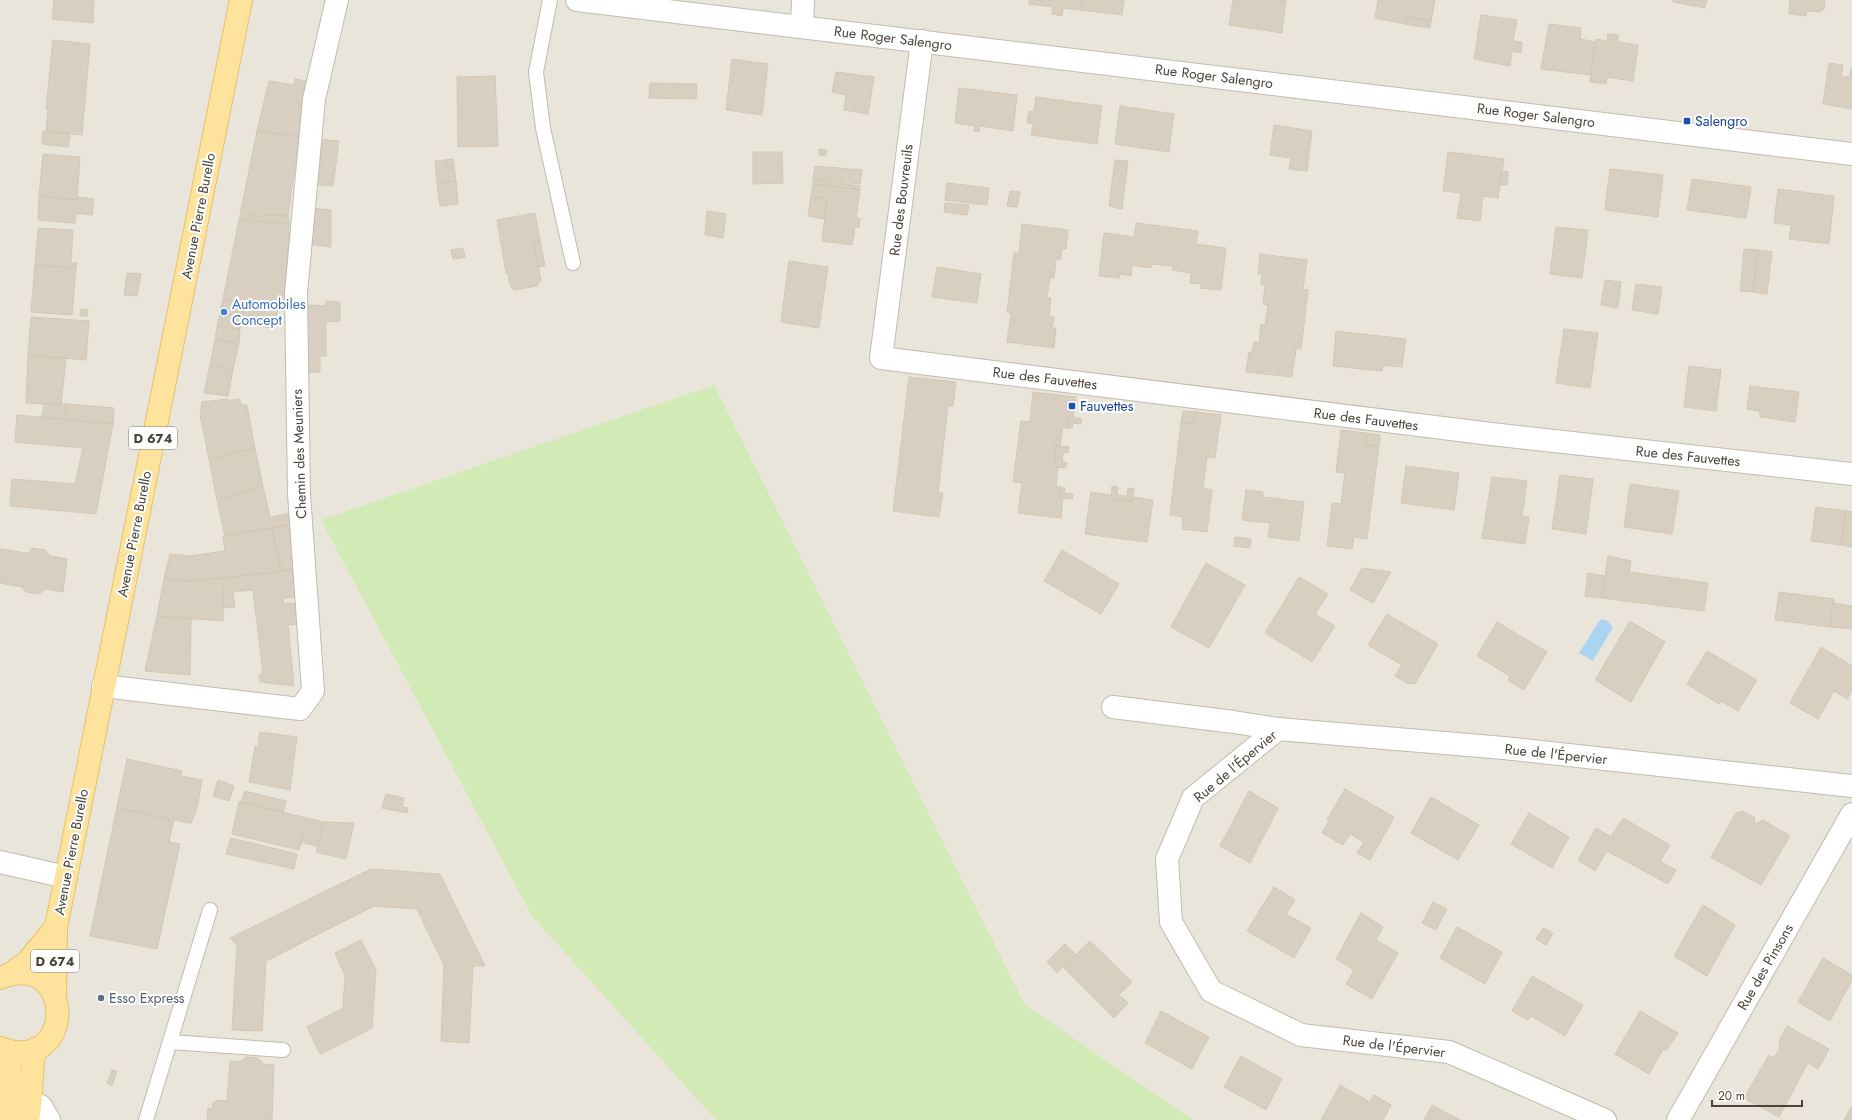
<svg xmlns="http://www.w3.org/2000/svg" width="1852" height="1120" viewBox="0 0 1852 1120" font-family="Jost,sans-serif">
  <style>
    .residential { fill: #eae5da }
    .green { fill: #d2eab5 }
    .water { fill: #a9d4f2 }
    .building { fill: #d8cfc1; stroke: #d3c7b4 }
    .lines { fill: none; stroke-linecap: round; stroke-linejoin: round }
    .lane-casing { stroke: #c2bbae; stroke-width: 16 }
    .street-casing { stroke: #c2bbae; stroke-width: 24 }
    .primary-casing { stroke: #e6c16a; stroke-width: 24 }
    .lane { stroke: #fff; stroke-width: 14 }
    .street { stroke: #fff; stroke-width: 22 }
    .primary { stroke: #ffe39c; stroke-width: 22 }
    .transit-dot { fill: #1a4fb4; stroke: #fff; stroke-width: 1.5 }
    .shop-dot { fill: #3f7fe0; stroke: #fff; stroke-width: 1.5 }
    .service-dot { fill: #5c6f8a; stroke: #fff; stroke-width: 1.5 }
    .labels { text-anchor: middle; stroke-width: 4; stroke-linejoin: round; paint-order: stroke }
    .shield { fill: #fff; stroke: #817c74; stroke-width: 1 }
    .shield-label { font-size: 13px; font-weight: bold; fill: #4b4439 }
    .street-label { font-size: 14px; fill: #4b4439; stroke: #fff }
    .transit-label { font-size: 14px; fill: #164399; stroke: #fff; text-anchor: start }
    .shop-label { font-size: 14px; fill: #366cbe; stroke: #fff; text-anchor: start }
    .service-label { font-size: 14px; fill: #4e5e75; stroke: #fff; text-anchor: start }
  </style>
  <rect width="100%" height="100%" fill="#f6f3ec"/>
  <!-- residential -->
  <rect class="residential" x="0" y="0" width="1852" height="1120"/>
  <!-- green -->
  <polygon class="green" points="714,385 1025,1005 1193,1120 716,1120 532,916 321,520"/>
  <!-- water -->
  <polygon class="water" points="1600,620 1606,620 1613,627 1593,661 1579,653"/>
  <!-- building -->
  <g class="building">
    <polygon points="54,0 94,0 93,23 52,19"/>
    <polygon points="1029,0 1083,0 1081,10 1063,8 1062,16 1052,14 1053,7 1029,4"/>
    <polygon points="1083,0 1124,0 1122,15 1081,10"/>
    <polygon points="1233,0 1286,0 1282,33 1229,25"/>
    <polygon points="1378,0 1435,0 1431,21 1407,17 1405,24 1375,18"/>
    <polygon points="1673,0 1707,0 1705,8 1673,2"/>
    <polygon points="1790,0 1825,0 1824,9 1819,12 1807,11 1806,16 1789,14"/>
    <polygon points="1481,15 1517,20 1513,41 1522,42 1521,53 1512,51 1510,66 1474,59"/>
    <polygon points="1407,17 1431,21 1430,28 1405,24"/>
    <polygon points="1549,24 1581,28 1580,39 1596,42 1591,75 1541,69"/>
    <polygon points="1608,34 1618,35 1618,42 1638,45 1633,81 1607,77 1606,84 1590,82 1596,39 1607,41"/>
    <polygon points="53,40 90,44 82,135 46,131 48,109 46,109"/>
    <polygon points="732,59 768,64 762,115 726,110"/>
    <polygon points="1829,63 1843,65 1841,76 1849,77 1852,68 1852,109 1823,104"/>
    <polygon points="836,72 874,77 868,114 844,110 846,95 832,92"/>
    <polygon points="495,76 498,146 458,147 457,77"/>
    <polygon points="295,79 306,81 299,137 257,131 269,81 294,85"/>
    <polygon points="650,83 697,84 696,99 649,98"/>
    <polygon points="959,88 1017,95 1013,131 980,126 979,132 974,131 975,126 955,123"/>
    <polygon points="1036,97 1102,106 1097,144 1031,135 1033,124 1027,123 1029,111 1034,112"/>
    <polygon points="1120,106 1174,114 1169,152 1115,144"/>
    <polygon points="1274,125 1312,131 1307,171 1289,169 1291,158 1270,155"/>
    <polygon points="43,131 70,134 68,147 42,144"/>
    <polygon points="257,131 299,137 288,216 269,215 260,217 252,214 249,221 239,220"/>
    <polygon points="318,139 339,141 333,186 313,184"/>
    <polygon points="819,149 827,150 826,156 819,155"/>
    <polygon points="753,152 782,152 783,183 753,184"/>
    <polygon points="1448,152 1504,159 1498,198 1483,196 1480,221 1457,218 1461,193 1443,191"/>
    <polygon points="43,154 80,157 77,200 39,196"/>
    <polygon points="453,159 454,166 446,167 445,160"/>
    <polygon points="445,160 446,167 454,166 456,181 437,184 435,161"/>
    <polygon points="1115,160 1128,161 1122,209 1109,206"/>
    <polygon points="815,166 862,170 860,184 813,179"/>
    <polygon points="1610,169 1663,175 1658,217 1605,210"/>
    <polygon points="1502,171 1508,172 1507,185 1500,185"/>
    <polygon points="1692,179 1751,187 1746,218 1687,210"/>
    <polygon points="813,180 860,186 860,190 813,184"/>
    <polygon points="456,181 458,204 440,206 437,184"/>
    <polygon points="947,183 989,188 987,205 945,200"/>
    <polygon points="813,184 860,190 856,218 860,218 859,227 855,227 852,245 822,241 827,199 811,196"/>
    <polygon points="1778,189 1834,196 1829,244 1789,239 1791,225 1774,223"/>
    <polygon points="1010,191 1020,192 1017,207 1007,206"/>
    <polygon points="39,196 77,200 78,197 94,199 92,215 76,213 75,223 38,220"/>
    <polygon points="811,196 827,199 824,219 808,216"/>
    <polygon points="945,203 969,205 967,215 944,212"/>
    <polygon points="311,208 331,210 331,247 308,244"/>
    <polygon points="707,211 726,214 723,238 705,235"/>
    <polygon points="535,213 540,240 534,242 541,280 537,286 514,290 510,286 508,273 506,273 497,220"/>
    <polygon points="252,214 260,217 269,215 288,216 289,224 249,221"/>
    <polygon points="239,220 289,224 285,305 223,299"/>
    <polygon points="1136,223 1198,231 1196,244 1226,248 1221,290 1200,288 1201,284 1190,283 1191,273 1172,270 1173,266 1152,264 1151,268 1132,265 1131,276 1120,274 1119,278 1099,276 1104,233 1134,237"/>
    <polygon points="1022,224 1068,230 1066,249 1062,249 1061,259 1056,259 1054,278 1050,278 1047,297 1051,298 1049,317 1054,317 1052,328 1056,328 1054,348 1007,342 1011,313 1007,312 1014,253 1019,253"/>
    <polygon points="1556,227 1588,230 1582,278 1550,274"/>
    <polygon points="38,228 73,230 71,263 77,263 76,268 35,265"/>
    <polygon points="540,240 545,266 538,267 534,242"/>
    <polygon points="463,248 465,257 453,259 451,250"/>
    <polygon points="1744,249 1758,250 1753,292 1740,291"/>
    <polygon points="1758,250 1772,252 1767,294 1753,292"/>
    <polygon points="1260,254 1307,260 1303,289 1308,290 1301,349 1296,349 1292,377 1246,372 1249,352 1252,353 1254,342 1259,343 1261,324 1265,325 1268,305 1263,304 1265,285 1261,285 1262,274 1258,274"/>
    <polygon points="789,261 828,267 819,328 781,322"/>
    <polygon points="35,265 76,268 72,315 31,312"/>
    <polygon points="937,267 981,274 977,303 932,297"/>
    <polygon points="127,273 141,274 137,296 124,295"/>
    <polygon points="1605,280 1621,282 1618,308 1601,305"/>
    <polygon points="1636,284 1662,287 1658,314 1632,310"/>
    <polygon points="223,299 246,301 243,316 220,313"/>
    <polygon points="246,301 279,304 274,328 241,324"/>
    <polygon points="326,301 340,302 340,321 326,322 326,356 320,356 320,372 304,373 304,305 326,306"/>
    <polygon points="81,309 88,310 87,316 80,316"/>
    <polygon points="220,313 243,316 240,329 217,327"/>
    <polygon points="31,317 89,321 86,360 28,355"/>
    <polygon points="217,327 240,329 239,343 215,340"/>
    <polygon points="1564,329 1598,333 1590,388 1556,383"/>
    <polygon points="1336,331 1406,339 1402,367 1383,365 1382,371 1333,366"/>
    <polygon points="215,340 239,343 233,369 210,365"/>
    <polygon points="28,355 66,359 61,405 26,403"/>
    <polygon points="210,365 233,369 228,396 204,393"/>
    <polygon points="1689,366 1721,370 1716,411 1684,407"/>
    <polygon points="909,377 956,382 953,406 948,405 938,493 943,493 939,517 893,511"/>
    <polygon points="1750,386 1799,392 1795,422 1760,417 1760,411 1747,409"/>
    <polygon points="1033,392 1076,397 1073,418 1069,417 1068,428 1063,427 1060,446 1056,446 1054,467 1058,467 1056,486 1061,487 1059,498 1063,498 1061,518 1018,513 1022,483 1013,482 1021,421 1030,422"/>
    <polygon points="228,399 228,401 239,399 242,405 247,405 255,449 225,454 225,457 209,459 200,415 202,402"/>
    <polygon points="44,404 66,404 65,420 42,417"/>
    <polygon points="66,404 114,408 113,424 65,420"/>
    <polygon points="1183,411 1196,412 1194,424 1181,422"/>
    <polygon points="1196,412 1221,415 1215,458 1207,457 1203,488 1212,490 1207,532 1182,529 1183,517 1170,515 1181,422 1194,424"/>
    <polygon points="17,415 113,424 96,514 10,506 12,479 75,484 83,448 15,442"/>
    <polygon points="1069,417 1082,419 1081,424 1073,423 1072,428 1068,428"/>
    <polygon points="1341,430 1366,433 1365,445 1379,446 1367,539 1354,537 1352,549 1327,546 1332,503 1341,504 1345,473 1336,472"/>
    <polygon points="1366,433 1380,435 1379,446 1365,445"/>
    <polygon points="1056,446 1069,447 1068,453 1063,452 1062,462 1067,463 1066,468 1054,467"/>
    <polygon points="255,449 263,486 217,500 209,459 225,457 225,454"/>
    <polygon points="1406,466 1459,473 1454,510 1401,503"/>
    <polygon points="1560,475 1593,479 1586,534 1552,529"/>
    <polygon points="1492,477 1527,481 1522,516 1529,517 1525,544 1482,538"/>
    <polygon points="1630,484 1679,491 1672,534 1624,527"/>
    <polygon points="263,486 270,517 292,513 292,524 225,536 217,500"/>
    <polygon points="1112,486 1118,487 1117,495 1127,496 1128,488 1134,489 1132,501 1111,499"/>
    <polygon points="1061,487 1065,488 1064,493 1073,494 1072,499 1059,498"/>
    <polygon points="1246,490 1263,492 1263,497 1304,502 1299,541 1268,537 1270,523 1242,520"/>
    <polygon points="1091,492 1111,495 1111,499 1132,501 1132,497 1153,500 1147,542 1085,534"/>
    <polygon points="1816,507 1846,511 1841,545 1811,541"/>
    <polygon points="1846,511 1852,512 1852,547 1841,545"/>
    <polygon points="292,524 294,570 281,572 272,528"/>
    <polygon points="272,528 281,572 188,581 164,579 170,554 190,556 225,551 223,536"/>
    <polygon points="1235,537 1251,539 1250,548 1234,546"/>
    <polygon points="32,548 45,550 50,556 67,559 63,592 45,589 39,594 26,592 22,587 0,583 0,549 26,553 30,552"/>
    <polygon points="1062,550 1119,584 1101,614 1044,581"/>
    <polygon points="1608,556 1631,561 1629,572 1708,583 1704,611 1602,598"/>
    <polygon points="1206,563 1245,585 1209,648 1171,627"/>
    <polygon points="1362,568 1391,572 1373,603 1350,590"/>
    <polygon points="294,570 297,597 283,598 284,604 297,603 299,624 288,625 294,686 260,682 259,675 263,674 253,590 233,592 235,607 223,608 224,578"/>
    <polygon points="1588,573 1605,576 1602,598 1585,596"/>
    <polygon points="1299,577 1328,594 1315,614 1335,626 1312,662 1265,633"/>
    <polygon points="224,578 223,621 157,616 164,579 188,581"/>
    <polygon points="1779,592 1834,599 1830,627 1775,620"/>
    <polygon points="1833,603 1852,606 1852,629 1830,627"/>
    <polygon points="1387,614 1438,644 1415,684 1407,683 1395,676 1402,665 1368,645"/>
    <polygon points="157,616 191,619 190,675 145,671"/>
    <polygon points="1630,621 1665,642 1631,702 1595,680"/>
    <polygon points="1497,622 1547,652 1524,690 1508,680 1510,676 1477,656"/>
    <polygon points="1821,647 1852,666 1852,690 1847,699 1834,691 1818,719 1790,703"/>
    <polygon points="1707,651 1757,680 1738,711 1721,701 1719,704 1687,684"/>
    <polygon points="260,732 297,737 290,790 249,782 255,746 258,747"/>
    <polygon points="127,759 182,771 181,776 202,780 197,809 191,823 174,820 173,823 168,822 169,819 122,809 121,813 116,812"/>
    <polygon points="218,780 234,786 229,801 213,796"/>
    <polygon points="1345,789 1394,817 1370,860 1357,853 1364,842 1350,834 1343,845 1322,833 1329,821 1327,820"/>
    <polygon points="245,791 286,801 283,812 241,802"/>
    <polygon points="1249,791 1278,808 1250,863 1220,846"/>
    <polygon points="386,794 404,798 402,807 408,808 407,813 382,808"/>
    <polygon points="1431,797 1479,825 1458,860 1411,833"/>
    <polygon points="239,802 307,818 299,850 232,834"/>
    <polygon points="122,809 169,819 168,822 173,823 169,842 180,844 157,949 90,936 116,812 121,813"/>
    <polygon points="1742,811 1754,817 1755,824 1763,820 1790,836 1761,885 1711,857 1736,813"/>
    <polygon points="1529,813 1569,837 1552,868 1511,844"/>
    <polygon points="307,818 324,822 318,846 300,842"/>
    <polygon points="1623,818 1670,845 1660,861 1676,870 1668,884 1607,851 1595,871 1578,860 1596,828 1611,837"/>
    <polygon points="324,822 354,823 346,859 316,852"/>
    <polygon points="231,838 297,854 294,869 226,854"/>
    <polygon points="371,869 440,874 485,966 473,966 469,1043 441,1041 444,965 417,909 374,906 266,961 262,1031 232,1030 237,945 230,938"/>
    <polygon points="1274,887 1295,900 1286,914 1311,928 1294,958 1247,931"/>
    <polygon points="1433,902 1447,909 1436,930 1422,923"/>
    <polygon points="1703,905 1735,925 1707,976 1674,956"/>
    <polygon points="1361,913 1383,927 1376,940 1398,953 1372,999 1346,984 1354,970 1336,959"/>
    <polygon points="1457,927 1502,952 1485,984 1440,958"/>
    <polygon points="1543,928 1553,933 1546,945 1536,939"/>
    <polygon points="361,940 376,970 372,1028 320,1054 307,1027 343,1008 345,975 335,953"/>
    <polygon points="1090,941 1132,982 1119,995 1128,1003 1114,1018 1063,967"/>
    <polygon points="1065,944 1076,955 1057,973 1047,962"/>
    <polygon points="1823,958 1852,975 1852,980 1830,1021 1798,1002"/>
    <polygon points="1532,976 1583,1005 1565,1036 1531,1016 1528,1020 1512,1011"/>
    <polygon points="1161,1011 1209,1037 1192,1069 1145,1043"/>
    <polygon points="1640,1011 1678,1033 1666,1051 1663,1049 1649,1074 1615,1054"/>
    <polygon points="1787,1026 1829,1049 1818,1069 1808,1063 1779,1117 1744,1098 1769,1055 1774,1058 1780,1047 1779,1041"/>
    <polygon points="1241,1056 1282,1079 1266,1110 1224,1087"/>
    <polygon points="246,1057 258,1058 262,1062 262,1064 274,1065 272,1120 207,1120 208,1108 212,1109 213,1103 218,1100 227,1101 230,1061 240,1062"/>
    <polygon points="112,1070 117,1071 112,1086 107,1083"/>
    <polygon points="1340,1085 1370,1102 1374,1095 1391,1105 1383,1120 1321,1120"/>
    <polygon points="1432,1105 1460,1120 1424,1120"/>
    <polygon points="1852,1106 1852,1120 1844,1120"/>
  </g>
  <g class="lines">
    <defs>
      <g id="lane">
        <polyline points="550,0 536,72 543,128 573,263"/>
        <polyline points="170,1042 283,1050"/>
        <polyline points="146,1120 210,910"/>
      </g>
      <g id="street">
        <polyline points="577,0 1852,154"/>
        <polyline points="802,27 803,0"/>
        <polyline points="922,41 881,358 1491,434 1852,474"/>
        <polyline points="103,686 300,709 313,691 299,494 296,293 314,99 337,0"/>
        <polyline points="1113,707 1234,722 1278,729"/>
        <polyline points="0,862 66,877"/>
        <polyline points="14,1096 41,1106 49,1120"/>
        <polyline points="1605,1120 1449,1052 1301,1035 1211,991 1171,922 1167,859 1193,798 1278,729 1504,748 1852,786"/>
        <polyline points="1678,1120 1852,814"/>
      </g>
      <g id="primary">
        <polyline points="11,974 28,961 56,927"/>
        <path d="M0,978C76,948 77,1077 0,1048"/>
        <polyline points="55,996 56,927 241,0"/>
        <polyline points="7,1120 10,1110 10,1052"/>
        <path d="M28,1120C33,1096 30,1072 35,1049"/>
      </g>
    </defs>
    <!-- lane casing -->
    <use href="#lane" class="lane-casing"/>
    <!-- street casing -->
    <use href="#street" class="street-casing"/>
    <!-- primary casing -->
    <use href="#primary" class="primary-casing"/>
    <!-- lane -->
    <use href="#lane" class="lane"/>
    <!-- street -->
    <use href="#street" class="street"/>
    <!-- primary -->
    <use href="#primary" class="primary"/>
  </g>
  <!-- markers -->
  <g class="transit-dot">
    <rect x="1683" y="117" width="8" height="8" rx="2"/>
    <rect x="1068" y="402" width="8" height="8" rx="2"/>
  </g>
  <circle class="shop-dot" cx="224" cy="312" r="4"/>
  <circle class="service-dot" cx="101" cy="998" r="4"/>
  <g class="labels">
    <!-- shield labels -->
    <g class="shield">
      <rect x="129" y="427" width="48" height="22" rx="3"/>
      <rect x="31" y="950" width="48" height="22" rx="3"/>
    </g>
    <g class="shield-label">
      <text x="153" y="443">D 674</text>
      <text x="55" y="966">D 674</text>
    </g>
    <!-- street labels -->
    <g class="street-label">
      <text transform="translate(893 38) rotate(7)" y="5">Rue Roger Salengro</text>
      <text transform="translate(1214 76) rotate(7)" y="5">Rue Roger Salengro</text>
      <text transform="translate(1536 115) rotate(7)" y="5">Rue Roger Salengro</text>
      <text transform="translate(901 200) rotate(-83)" y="5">Rue des Bouvreuils</text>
      <text transform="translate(198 216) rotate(-79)" y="5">Avenue Pierre Burello</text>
      <text transform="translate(1045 378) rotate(7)" y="5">Rue des Fauvettes</text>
      <text transform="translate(1366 419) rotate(7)" y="5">Rue des Fauvettes</text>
      <text transform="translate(299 454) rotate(-92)" y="5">Chemin des Meuniers</text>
      <text transform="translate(1688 456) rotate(6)" y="5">Rue des Fauvettes</text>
      <text transform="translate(134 534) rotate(-79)" y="5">Avenue Pierre Burello</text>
      <text transform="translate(1556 754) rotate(6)" y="5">Rue de l'Épervier</text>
      <text transform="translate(1235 766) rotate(-40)" y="5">Rue de l'Épervier</text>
      <text transform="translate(71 852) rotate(-79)" y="5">Avenue Pierre Burello</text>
      <text transform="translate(1765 967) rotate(-60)" y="5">Rue des Pinsons</text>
      <text transform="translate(1394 1046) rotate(7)" y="5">Rue de l'Épervier</text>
    </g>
    <!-- transit labels -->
    <g class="transit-label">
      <text x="1695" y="126">Salengro</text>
      <text x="1080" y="411">Fauvettes</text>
    </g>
    <!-- shop labels -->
    <g class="shop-label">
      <text x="232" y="309">Automobiles<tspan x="232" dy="16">Concept</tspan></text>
    </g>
    <!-- service labels -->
    <g class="service-label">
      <text x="109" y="1003">Esso Express</text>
    </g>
  </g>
  <!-- scale -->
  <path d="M1712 1100v6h90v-6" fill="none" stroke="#4b4439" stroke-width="2"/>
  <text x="1718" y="1100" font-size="12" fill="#4b4439" stroke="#ffffff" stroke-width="3" paint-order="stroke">20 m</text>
</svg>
